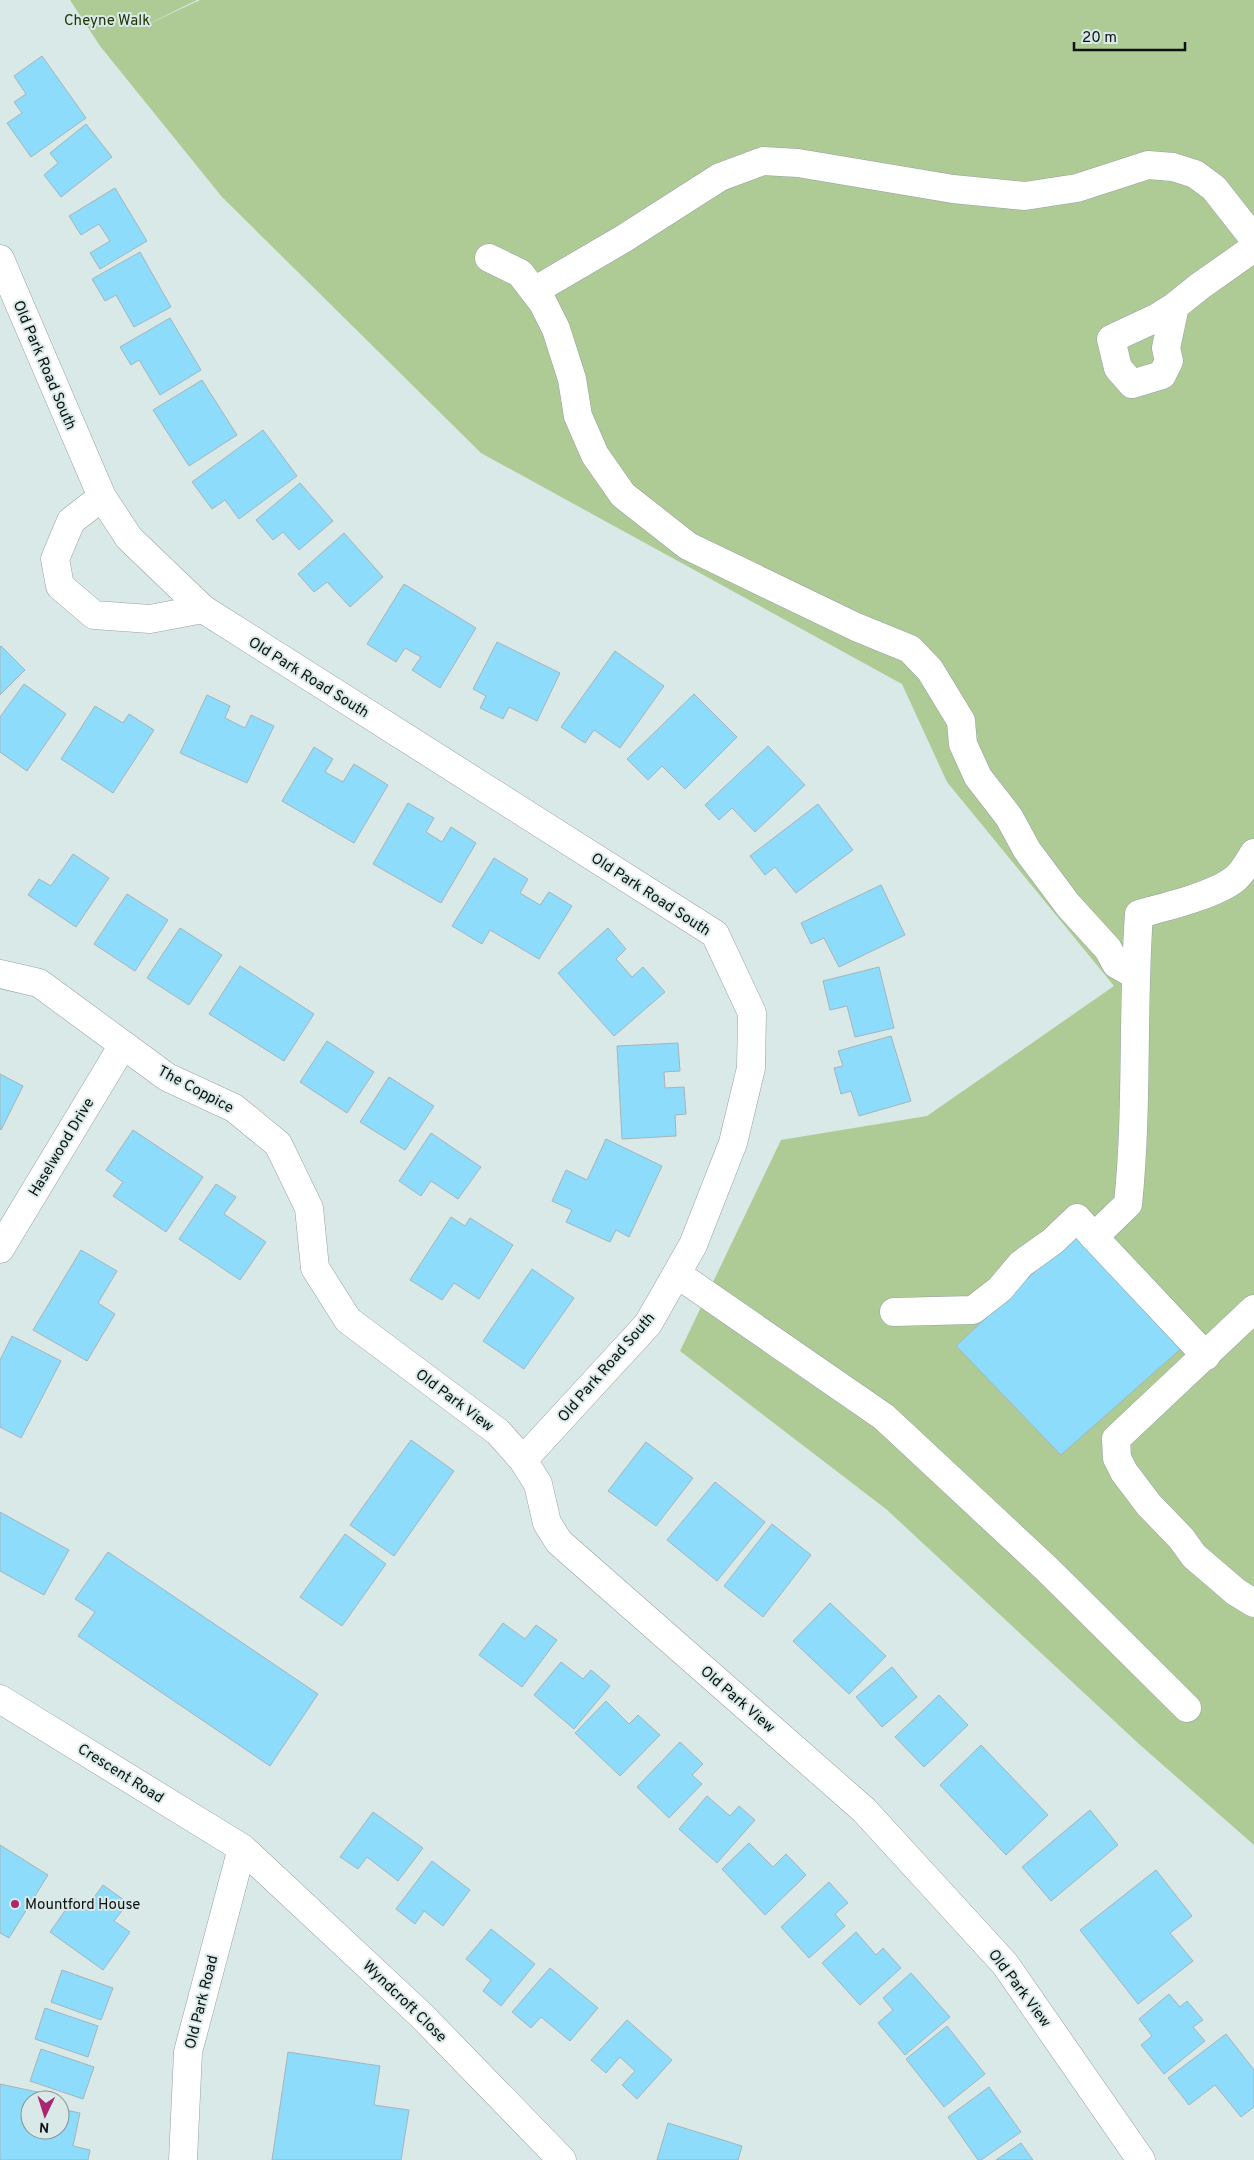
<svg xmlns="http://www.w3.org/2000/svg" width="1254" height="2160" viewBox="0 0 1254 2160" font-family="Overpass,sans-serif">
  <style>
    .green { fill: #aeca95 }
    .building { fill: #8ddcfc; stroke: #a6b4ba }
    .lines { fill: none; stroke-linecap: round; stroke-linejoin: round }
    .minor-casing { stroke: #94a3a2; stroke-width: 29 }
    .minor { stroke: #fff; stroke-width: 28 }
    .poi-dot { fill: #aa2670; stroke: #d9e9e8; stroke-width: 2 }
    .labels { text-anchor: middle; stroke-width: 4; stroke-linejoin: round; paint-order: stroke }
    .park-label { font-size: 15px; fill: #203407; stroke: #d9e9e8 }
    .street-label { font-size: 15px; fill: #0d1212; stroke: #d9e9e8 }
    .poi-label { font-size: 15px; fill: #0d1212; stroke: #d9e9e8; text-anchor: start }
  </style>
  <rect width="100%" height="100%" fill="#d9e9e8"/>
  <!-- green -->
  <polygon class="green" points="70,0 197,0 138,29 200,0 1254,0 1254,1845 1139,1744 886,1509 680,1351 781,1140 927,1116 1114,986 947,782 902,684 481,453 222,197 100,46"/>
  <!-- building -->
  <g class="building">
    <polygon points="42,56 86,118 31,157 7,123 22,113 14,102 26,94 14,76"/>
    <polygon points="86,124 112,157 61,197 44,175 58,163 50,153"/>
    <polygon points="115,188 147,241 100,269 90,253 110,241 99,224 81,235 69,216"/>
    <polygon points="140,252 171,307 134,327 116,295 105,301 92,279"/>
    <polygon points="170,318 201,370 160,395 139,360 131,365 120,347"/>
    <polygon points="202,380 237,435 189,466 153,410"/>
    <polygon points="263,430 297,476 239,519 225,500 212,509 192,482"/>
    <polygon points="300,483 333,521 299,550 283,532 273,540 256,520"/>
    <polygon points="344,533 383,577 350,607 327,582 314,592 298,574"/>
    <polygon points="404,584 476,628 440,688 412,670 421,657 405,648 396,662 367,644"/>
    <polygon points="497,642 560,673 537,721 509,707 503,719 480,708 486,696 473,689"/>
    <polygon points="1,646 25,670 0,695 0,647"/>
    <polygon points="615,651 664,686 620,748 594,730 585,743 561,727"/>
    <polygon points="24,684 66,714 27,771 0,752 0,717"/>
    <polygon points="694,694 737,737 685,789 662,766 648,780 627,759"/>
    <polygon points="207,695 230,706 225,718 245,728 251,715 274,726 247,783 180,753"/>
    <polygon points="95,706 123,723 129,714 154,730 113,793 61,759"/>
    <polygon points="768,746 805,785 755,832 732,808 719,820 705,805"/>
    <polygon points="314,747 333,759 325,772 343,782 354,764 388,785 354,843 282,801"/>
    <polygon points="408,803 434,818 426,832 442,842 451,827 476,843 441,903 373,864"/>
    <polygon points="818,804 853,850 796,893 775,867 765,875 750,856"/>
    <polygon points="73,854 109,878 76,927 28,895 39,879 51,886"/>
    <polygon points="494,858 528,879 520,893 540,905 549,892 572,906 539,959 490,930 482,944 452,926"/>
    <polygon points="881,885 905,935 839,967 824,938 811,944 801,923"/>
    <polygon points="127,894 168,920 135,971 94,944"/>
    <polygon points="180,928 222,955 189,1005 147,978"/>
    <polygon points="608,928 626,949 616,959 632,977 643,967 665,992 614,1036 558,973"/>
    <polygon points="240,966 314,1014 284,1061 209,1014"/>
    <polygon points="879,967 894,1028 855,1037 847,1006 830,1010 823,981"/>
    <polygon points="891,1036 911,1101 859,1116 851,1091 841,1094 834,1068 843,1066 838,1051"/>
    <polygon points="327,1041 374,1072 347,1113 300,1082"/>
    <polygon points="678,1043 680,1071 664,1072 665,1088 684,1087 686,1114 675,1115 676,1136 622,1139 617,1046"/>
    <polygon points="0,1074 23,1086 1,1130 0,1129"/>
    <polygon points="389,1077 434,1106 405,1150 360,1122"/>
    <polygon points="133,1130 203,1177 166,1232 113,1196 123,1182 106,1170"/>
    <polygon points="431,1133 481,1167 458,1199 431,1181 421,1196 399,1181"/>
    <polygon points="606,1139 662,1166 629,1237 616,1230 610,1242 566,1222 572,1210 552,1201 566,1170 587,1180"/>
    <polygon points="216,1184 236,1197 224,1214 266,1242 240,1280 179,1239"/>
    <polygon points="451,1217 465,1226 470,1218 513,1245 479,1299 454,1283 442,1300 410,1280"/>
    <polygon points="1076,1233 1184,1346 1061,1455 956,1346"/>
    <polygon points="81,1250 117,1271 98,1303 115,1314 87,1361 33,1330"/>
    <polygon points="532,1269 574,1298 524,1369 483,1341"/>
    <polygon points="12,1336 61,1361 21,1438 0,1427 0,1360"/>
    <polygon points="411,1440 454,1471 394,1556 350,1525"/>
    <polygon points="646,1442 693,1478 656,1526 608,1491"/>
    <polygon points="715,1482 765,1522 717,1581 667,1540"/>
    <polygon points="0,1512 69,1550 44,1595 0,1571"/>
    <polygon points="772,1524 811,1555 763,1617 724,1586"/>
    <polygon points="345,1534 386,1564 342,1626 300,1597"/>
    <polygon points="108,1552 318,1694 270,1766 78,1636 95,1612 75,1599"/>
    <polygon points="830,1603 886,1656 849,1694 793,1641"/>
    <polygon points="503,1623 525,1639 536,1625 557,1640 522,1687 479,1655"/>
    <polygon points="561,1662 583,1679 591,1670 610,1686 574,1729 534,1695"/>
    <polygon points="892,1667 917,1697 882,1727 856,1697"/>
    <polygon points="939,1695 968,1725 924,1767 895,1737"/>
    <polygon points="606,1701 629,1724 638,1715 660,1735 620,1776 575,1733"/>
    <polygon points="680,1742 703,1764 692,1775 702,1784 669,1818 637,1787"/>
    <polygon points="981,1745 1048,1815 1006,1855 940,1785"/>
    <polygon points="707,1796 730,1816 739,1806 755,1820 717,1863 679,1829"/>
    <polygon points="1090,1810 1118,1845 1051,1901 1022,1867"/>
    <polygon points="373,1812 423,1848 398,1881 367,1857 358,1869 340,1857"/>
    <polygon points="749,1843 773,1867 786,1854 806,1875 765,1915 722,1869"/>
    <polygon points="0,1845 48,1875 9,1938 0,1933"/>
    <polygon points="432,1861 470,1890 443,1926 424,1911 415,1924 396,1909"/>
    <polygon points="1156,1870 1192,1916 1170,1933 1193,1961 1138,2004 1080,1930"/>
    <polygon points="829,1882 848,1903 835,1914 845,1926 809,1958 781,1927"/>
    <polygon points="103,1885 128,1903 114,1921 130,1932 103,1970 50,1932 74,1898 87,1907"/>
    <polygon points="491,1929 535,1964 501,2006 483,1991 491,1980 466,1959"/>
    <polygon points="856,1932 876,1955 883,1948 901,1968 860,2005 822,1963"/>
    <polygon points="550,1968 598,2008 570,2041 541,2017 531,2028 512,2012"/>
    <polygon points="62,1970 113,1988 101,2020 51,2002"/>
    <polygon points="911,1973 950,2017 905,2055 878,2023 893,2010 883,1998"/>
    <polygon points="1169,1994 1180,2007 1187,2001 1203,2020 1193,2027 1205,2041 1164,2074 1141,2045 1152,2036 1139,2019"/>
    <polygon points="45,2008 98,2026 88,2057 35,2039"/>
    <polygon points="627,2020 672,2060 637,2099 622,2085 635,2071 620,2057 606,2073 591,2060"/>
    <polygon points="947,2026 985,2074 944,2107 906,2059"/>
    <polygon points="1226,2034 1254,2070 1254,2107 1241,2117 1215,2085 1189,2105 1168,2078"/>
    <polygon points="41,2049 94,2067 83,2099 30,2081"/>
    <polygon points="288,2052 380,2066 374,2105 409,2110 401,2160 272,2160"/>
    <polygon points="0,2084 42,2093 41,2100 30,2100 30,2130 60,2130 60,2109 80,2113 73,2146 90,2150 88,2160 0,2160"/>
    <polygon points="989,2087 1021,2132 981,2160 978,2160 948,2117"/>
    <polygon points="668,2123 742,2146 738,2160 657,2160"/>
    <polygon points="1021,2143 1033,2160 996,2160"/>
  </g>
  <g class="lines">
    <defs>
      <g id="minor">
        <polyline points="489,258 520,273 543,303 556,329 572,379 578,416 595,455 623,495 688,546 856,627 910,649 930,670 961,721 963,744 978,777 1009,817 1027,850 1068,905 1108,949 1116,964 1135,975"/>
        <polyline points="0,259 102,497 129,538 203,609 715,934 752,1013 751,1068 733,1143 693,1245 648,1324 523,1460"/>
        <polyline points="534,291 623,239 720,177 763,161 798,163 953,189 1025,196 1077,188 1148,165 1173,167 1195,174 1214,188 1254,239"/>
        <polyline points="1175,306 1166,348 1169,361 1162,375 1132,384 1118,368 1111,339 1156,318 1175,306 1200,286 1254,248"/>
        <polyline points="102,497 71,521 55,559 60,586 94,615 150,619 203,609"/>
        <polyline points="0,974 39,983 167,1077 234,1108 278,1144 309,1208 315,1268 348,1320 498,1432 523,1460 538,1484 547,1523 559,1542 864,1810 1005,1964 1141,2160"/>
        <polyline points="1094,1237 1206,1356"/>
        <polyline points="0,1249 123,1045"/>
        <polyline points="677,1274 884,1417 1047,1569 1187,1708"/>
        <polyline points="1254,1309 1116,1439 1117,1458 1124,1472 1149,1505 1181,1538 1194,1556 1236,1592 1254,1603"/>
        <path d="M894,1312L973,1310L1000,1289L1021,1264L1053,1241L1077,1218L1094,1237L1128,1204C1138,1108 1132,1011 1139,914C1165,907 1216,895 1236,878C1243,872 1249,861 1254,853"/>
        <polyline points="0,1699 242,1848 422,2016 562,2160"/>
        <polyline points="183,2160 188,2052 242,1848"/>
      </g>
    </defs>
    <!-- minor casing -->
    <use href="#minor" class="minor-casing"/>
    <!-- minor -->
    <use href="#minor" class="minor"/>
  </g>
  <!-- markers -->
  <circle class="poi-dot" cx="15" cy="1904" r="5"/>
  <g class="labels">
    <!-- park labels -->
    <g class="park-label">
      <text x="107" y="25">Cheyne Walk</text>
    </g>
    <!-- street labels -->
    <g class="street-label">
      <text transform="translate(45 365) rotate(67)" y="5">Old Park Road South</text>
      <text transform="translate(309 677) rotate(32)" y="5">Old Park Road South</text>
      <text transform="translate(651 894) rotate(33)" y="5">Old Park Road South</text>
      <text transform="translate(196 1089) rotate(28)" y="5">The Coppice</text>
      <text transform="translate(61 1147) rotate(-59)" y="5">Haselwood Drive</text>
      <text transform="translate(606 1367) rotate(-49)" y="5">Old Park Road South</text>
      <text transform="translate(455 1400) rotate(37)" y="5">Old Park View</text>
      <text transform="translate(738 1699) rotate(41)" y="5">Old Park View</text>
      <text transform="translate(121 1773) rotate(32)" y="5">Crescent Road</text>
      <text transform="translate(1020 1988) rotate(53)" y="5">Old Park View</text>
      <text transform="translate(405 2001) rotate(44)" y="5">Wyndcroft Close</text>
      <text transform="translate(201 2002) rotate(-76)" y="5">Old Park Road</text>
    </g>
    <!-- poi labels -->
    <g class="poi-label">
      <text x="25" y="1909">Mountford House</text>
    </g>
  </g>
  <!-- north arrow -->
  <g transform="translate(45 2115) rotate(184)"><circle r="24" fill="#d9e9e8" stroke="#879392"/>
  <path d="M0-4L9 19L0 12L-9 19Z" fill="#aa2670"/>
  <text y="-8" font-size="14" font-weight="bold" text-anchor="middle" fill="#0d1212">N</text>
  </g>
  <!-- scale -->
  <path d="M1074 42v8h111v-8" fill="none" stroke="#0d1212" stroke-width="2.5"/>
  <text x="1082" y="42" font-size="15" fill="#0d1212" stroke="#d9e9e8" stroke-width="4" paint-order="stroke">20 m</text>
</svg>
